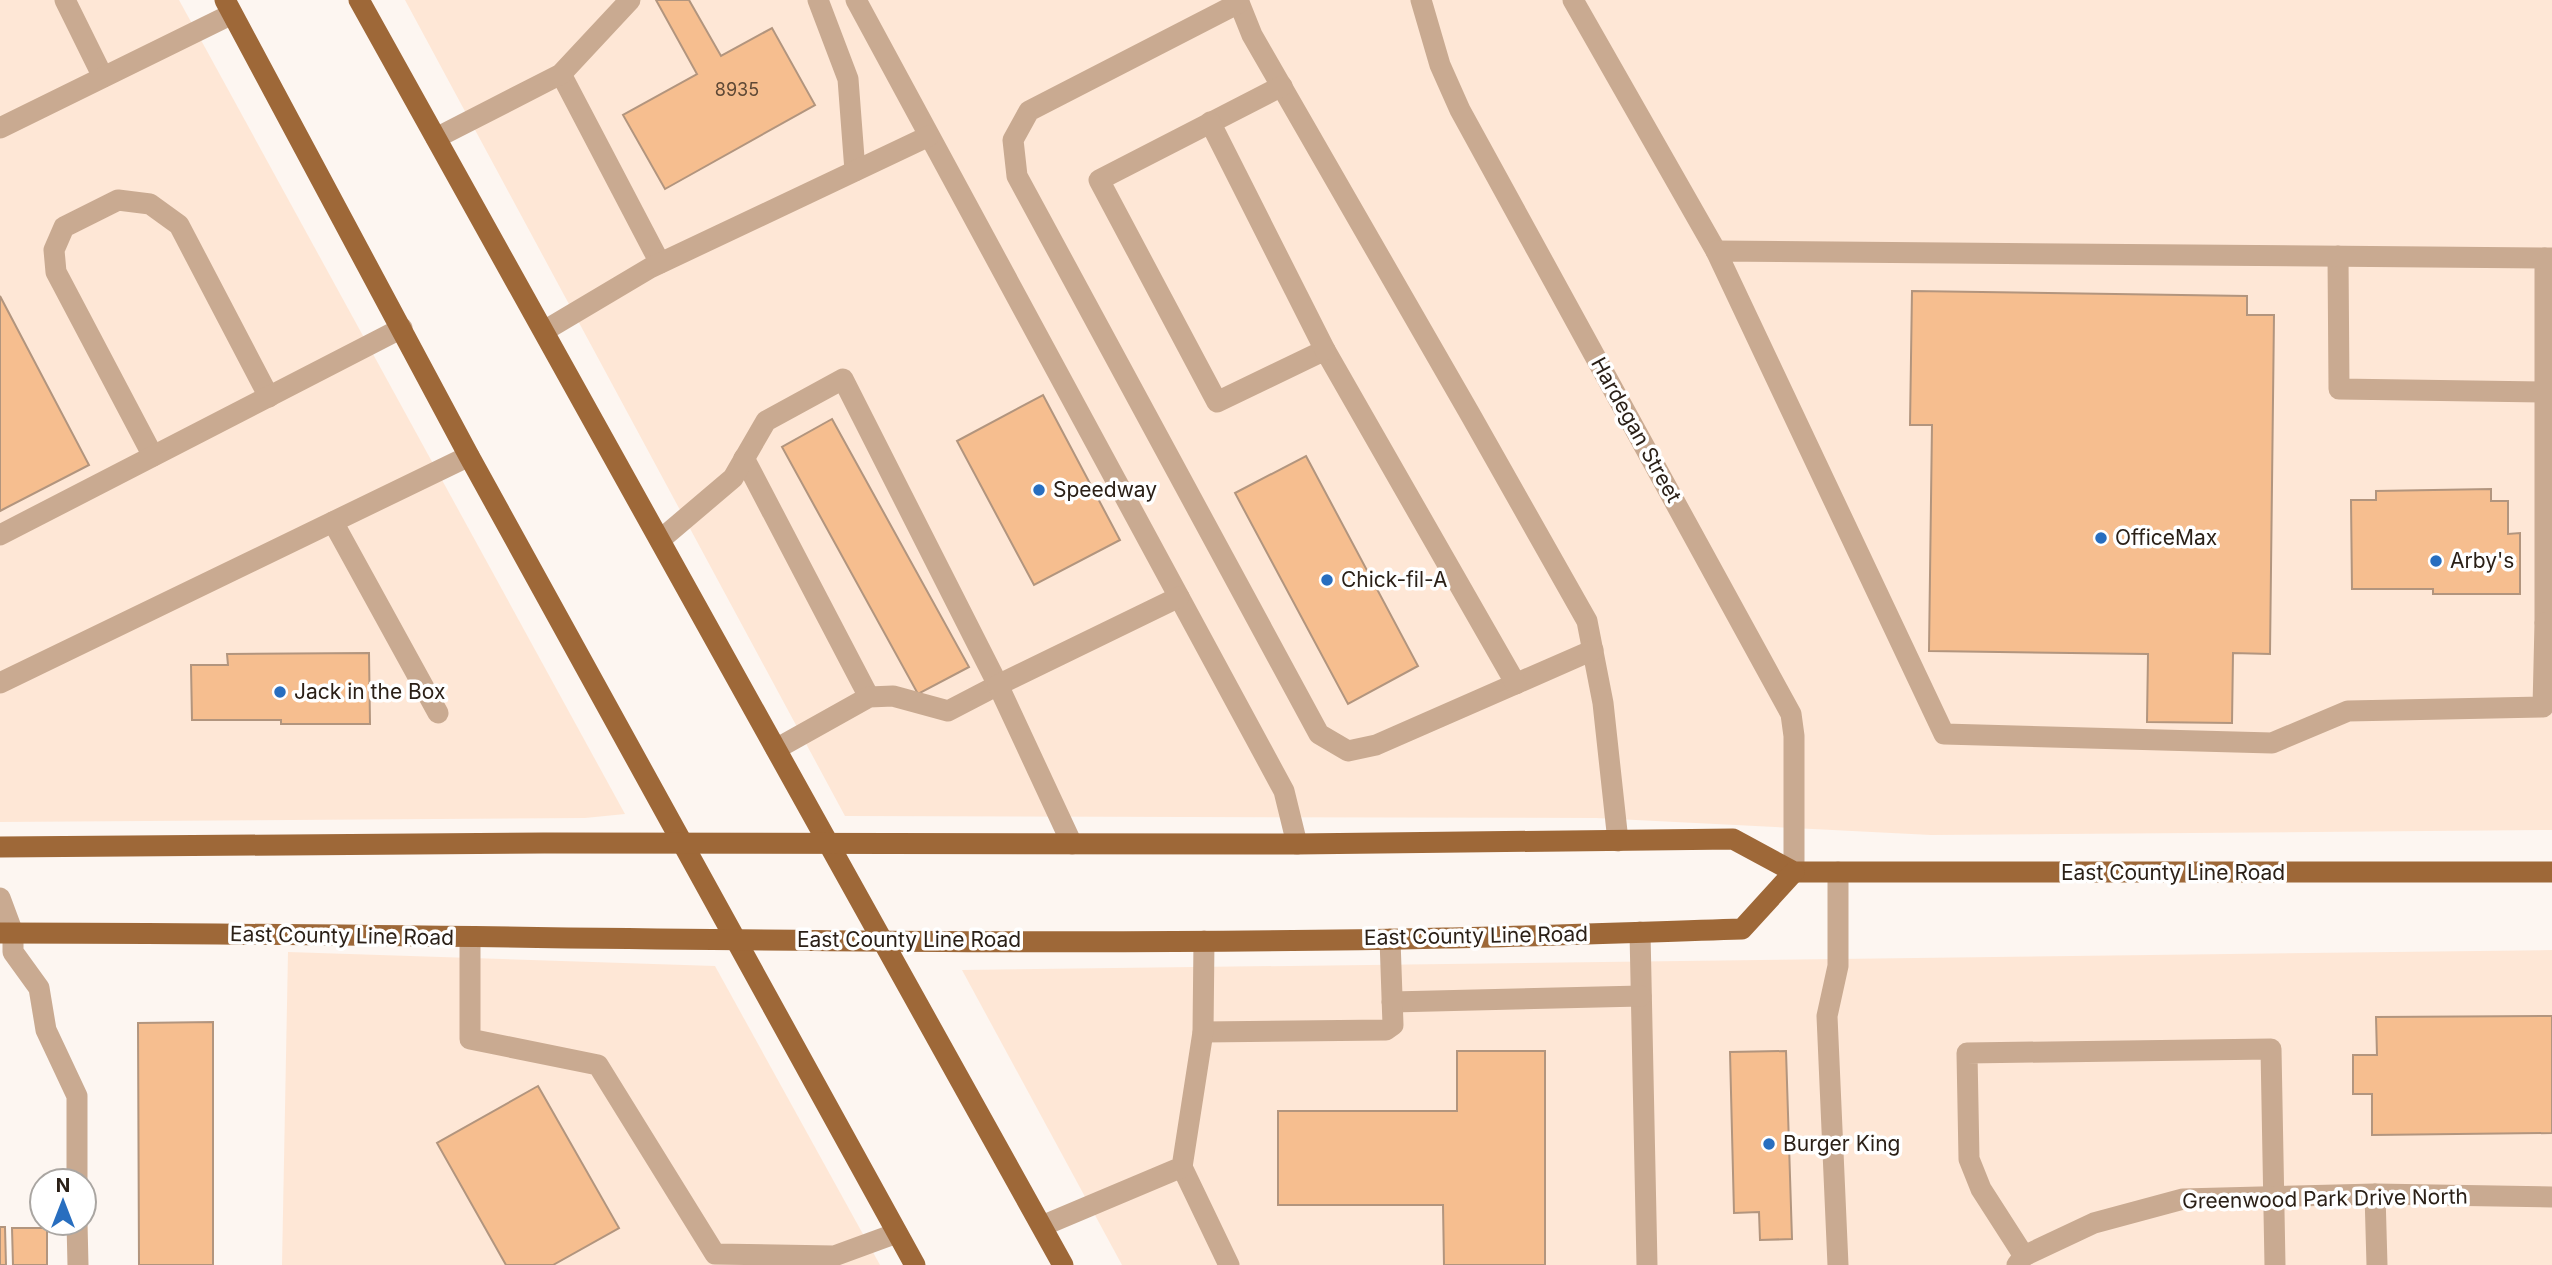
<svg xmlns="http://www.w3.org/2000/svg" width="2552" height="1265" viewBox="0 0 2552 1265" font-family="Inter,sans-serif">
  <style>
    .built { fill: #fee7d6 }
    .building { fill: #f6be8f; stroke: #b2957e; stroke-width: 2 }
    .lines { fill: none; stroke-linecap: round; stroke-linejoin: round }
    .minor { stroke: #c9aa91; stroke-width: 21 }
    .major { stroke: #9e6838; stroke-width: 21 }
    .poi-dot { fill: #286ebf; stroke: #fff; stroke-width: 2.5 }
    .labels { text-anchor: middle; stroke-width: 7; stroke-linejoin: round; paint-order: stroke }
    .number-label { font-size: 18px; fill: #5e4835 }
    .street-label { font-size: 21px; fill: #2b2017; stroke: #fff }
    .poi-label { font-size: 21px; fill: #2b2017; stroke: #fff; text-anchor: start }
  </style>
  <rect width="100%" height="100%" fill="#fdf6f1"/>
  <!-- built -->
  <g class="built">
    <polygon points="0,0 179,0 625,814 585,818 0,822"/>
    <polygon points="405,0 2552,0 2552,830 1931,835 1596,818 845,816"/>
    <polygon points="2552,950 2552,1265 1122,1265 962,970"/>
    <polygon points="288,952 715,966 880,1265 282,1265"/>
  </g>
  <!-- building -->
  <g class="building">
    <polygon points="656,0 689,0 721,56 772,28 815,105 665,189 623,115 697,74"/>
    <polygon points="1912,291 2247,296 2247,315 2274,315 2270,654 2233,653 2232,723 2147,722 2148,654 1929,651 1932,425 1910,425"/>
    <polygon points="0,296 89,465 0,511"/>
    <polygon points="1043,395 1120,540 1034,585 957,441"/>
    <polygon points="832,419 969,667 918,694 782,447"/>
    <polygon points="1306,456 1418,666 1348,704 1235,493"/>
    <polygon points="2491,489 2491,501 2508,501 2508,534 2520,533 2520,594 2433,594 2433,589 2352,589 2351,500 2376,500 2376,491"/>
    <polygon points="369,653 370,724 281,724 281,720 192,720 191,665 228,665 227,654"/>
    <polygon points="2552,1016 2552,1133 2372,1135 2372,1094 2353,1094 2353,1055 2377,1055 2376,1017"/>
    <polygon points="213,1022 213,1265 139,1265 138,1023"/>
    <polygon points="1457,1051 1545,1051 1545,1265 1444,1265 1443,1205 1278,1205 1278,1111 1457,1111"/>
    <polygon points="1786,1051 1792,1239 1760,1240 1759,1212 1734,1213 1730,1052"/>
    <polygon points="538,1086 619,1228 553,1265 506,1265 437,1143"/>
    <polygon points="0,1227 5,1227 6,1265 0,1265"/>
    <polygon points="12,1228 47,1228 47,1265 13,1265"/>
  </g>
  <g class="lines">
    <!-- minor -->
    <g class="minor">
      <polyline points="65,0 103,77"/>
      <polyline points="818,0 848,79 855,171"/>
      <polyline points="856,0 1284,791 1297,844"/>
      <polyline points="1238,0 1252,35 1470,414 1587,621 1603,703 1618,841"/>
      <polyline points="1421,0 1440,65 1460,110 1791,714 1794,736 1794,872"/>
      <polyline points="1573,0 1716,251"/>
      <polyline points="1239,3 1029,111 1013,140 1017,176 1319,734 1348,751 1376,745 1593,650"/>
      <polyline points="561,74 660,263"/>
      <polyline points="1282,86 1099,180 1217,402 1325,350 1516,684"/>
      <polyline points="1210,122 1325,350"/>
      <polyline points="0,128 232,14"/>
      <polyline points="436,138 561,74 630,0"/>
      <polyline points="2338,256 2339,389 2545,392"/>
      <polyline points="2545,258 2545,623"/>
      <polyline points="2552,258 1716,251 1944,734 2272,743 2348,711 2543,707 2545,623 2552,623"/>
      <polyline points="544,331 650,268 929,136"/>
      <polyline points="153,456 56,272 54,250 64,227 118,200 150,204 179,225 269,397"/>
      <polyline points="744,458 869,697"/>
      <polyline points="333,522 438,713"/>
      <polyline points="0,535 402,328"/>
      <polyline points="660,540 733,478 766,421 843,379 998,685 948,711 893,696 869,697 776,749"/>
      <polyline points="0,683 469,456"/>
      <polyline points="1072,844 998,685 1179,597"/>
      <polyline points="1838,872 1838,966 1827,1016 1838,1265"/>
      <polyline points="0,898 13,933 13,952 39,988 46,1030 77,1096 77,1181"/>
      <polyline points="1640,932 1647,1265"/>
      <polyline points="470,937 470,1039 598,1065 715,1254 834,1256 897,1233"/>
      <polyline points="1392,1002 1641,996"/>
      <polyline points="1203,1032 1386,1030 1393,1025 1390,939"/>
      <polyline points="1182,1167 1229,1265"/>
      <polyline points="2375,1194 2377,1265"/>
      <polyline points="77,1223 78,1265"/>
      <polyline points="1042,1226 1182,1167 1203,1032 1204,941"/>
      <polyline points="2024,1256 1981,1189 1969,1159 1967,1053 2271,1049 2275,1265"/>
      <polyline points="2017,1265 2024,1256 2094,1223 2183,1199 2375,1194 2552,1197"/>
    </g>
    <!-- major -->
    <g class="major">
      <polyline points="225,0 469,456 915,1265"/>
      <polyline points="359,0 1063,1265"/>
      <polyline points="0,847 544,843 1297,844 1733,839 1794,872 2552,872"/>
      <path d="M0,933C481,933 963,949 1444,938C1543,936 1643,932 1742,929L1794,872"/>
    </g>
  </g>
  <!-- markers -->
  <g class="poi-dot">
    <circle cx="1039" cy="490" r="7"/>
    <circle cx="2101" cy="538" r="7"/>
    <circle cx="2436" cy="561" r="7"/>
    <circle cx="1327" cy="580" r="7"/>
    <circle cx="280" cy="692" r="7"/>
    <circle cx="1769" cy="1144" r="7"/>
  </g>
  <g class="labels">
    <!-- number labels -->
    <g class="number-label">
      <text x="737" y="96">8935</text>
    </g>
    <!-- street labels -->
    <g class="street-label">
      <text transform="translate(1636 430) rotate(61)" y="7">Hardegan Street</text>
      <text x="2173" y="880">East County Line Road</text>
      <text transform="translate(342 936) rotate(1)" y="7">East County Line Road</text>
      <text transform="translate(1476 936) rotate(-1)" y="7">East County Line Road</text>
      <text x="909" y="947">East County Line Road</text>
      <text transform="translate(2325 1199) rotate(-1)" y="7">Greenwood Park Drive North</text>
    </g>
    <!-- poi labels -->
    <g class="poi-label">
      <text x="1053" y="497">Speedway</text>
      <text x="2115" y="545">OfficeMax</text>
      <text x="2450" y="568">Arby's</text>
      <text x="1341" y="587">Chick-fil-A</text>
      <text x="294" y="699">Jack in the Box</text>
      <text x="1783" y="1151">Burger King</text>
    </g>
  </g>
  <!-- north arrow -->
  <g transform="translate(63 1202)"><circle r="33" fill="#ffffff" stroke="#aaa6a2" stroke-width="2"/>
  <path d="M0-5L12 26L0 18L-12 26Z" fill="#286ebf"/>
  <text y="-10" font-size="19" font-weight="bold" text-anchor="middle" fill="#2b2017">N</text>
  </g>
</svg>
